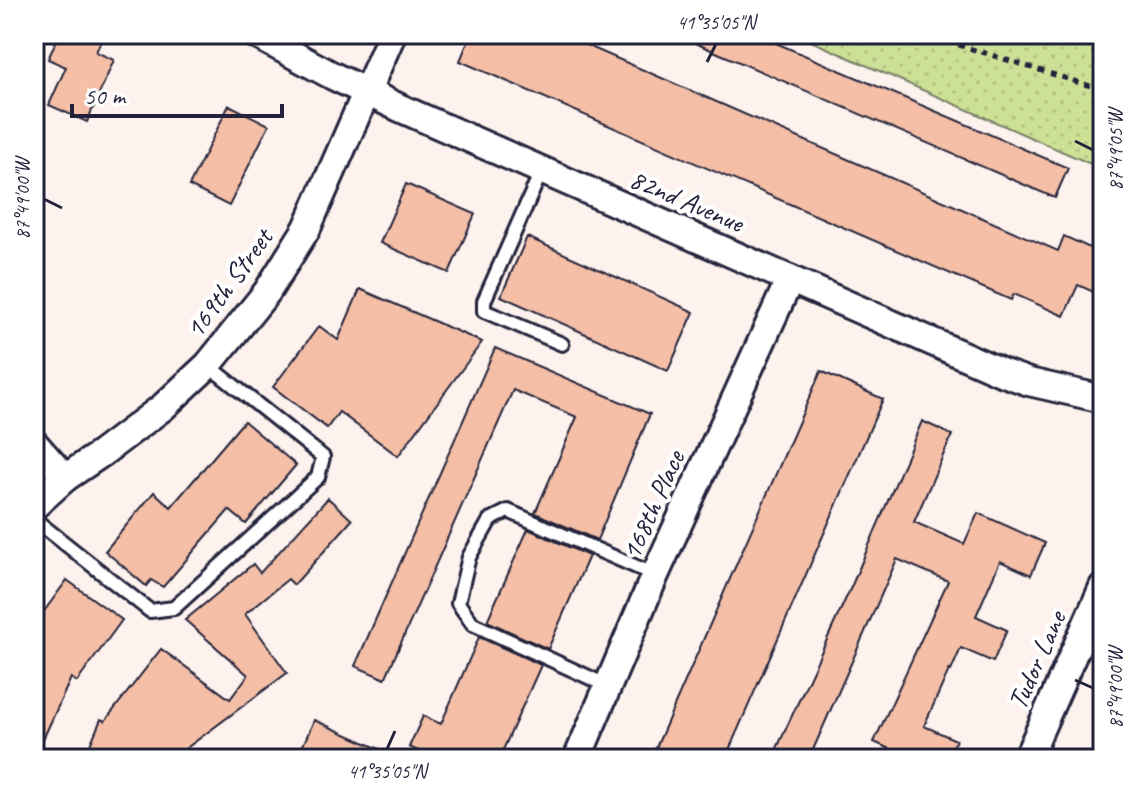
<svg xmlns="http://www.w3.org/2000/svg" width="1137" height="793" viewBox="0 0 1137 793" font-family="Caveat,sans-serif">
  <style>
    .grass { fill: url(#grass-dots); stroke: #788268; stroke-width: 2 }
    .building { fill: #f4bfa6; stroke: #22223b; stroke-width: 2 }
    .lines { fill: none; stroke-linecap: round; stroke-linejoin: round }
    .service-casing { stroke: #22223b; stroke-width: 18 }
    .minor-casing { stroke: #22223b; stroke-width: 32 }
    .path { stroke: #22223b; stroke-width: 5; stroke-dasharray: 6 6; stroke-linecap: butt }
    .service { stroke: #fff; stroke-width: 12 }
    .minor { stroke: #fff; stroke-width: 26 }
    .ticks { fill: none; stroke: #22223b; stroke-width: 3 }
    .labels { text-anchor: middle; stroke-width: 8; stroke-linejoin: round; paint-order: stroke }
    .street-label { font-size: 28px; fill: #22223b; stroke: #fff }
    .neatline { fill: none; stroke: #22223b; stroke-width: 3 }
    .ticks-label { font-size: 20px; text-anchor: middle; fill: #22223b }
  </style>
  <defs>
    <pattern id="grass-dots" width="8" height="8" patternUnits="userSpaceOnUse" patternTransform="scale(2)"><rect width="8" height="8" fill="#cde196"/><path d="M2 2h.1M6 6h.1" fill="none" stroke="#b0c182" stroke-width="1.8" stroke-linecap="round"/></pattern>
  </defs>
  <rect width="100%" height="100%" fill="#fdf2ed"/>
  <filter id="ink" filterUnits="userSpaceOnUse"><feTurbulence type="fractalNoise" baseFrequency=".0125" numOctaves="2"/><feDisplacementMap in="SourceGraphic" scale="16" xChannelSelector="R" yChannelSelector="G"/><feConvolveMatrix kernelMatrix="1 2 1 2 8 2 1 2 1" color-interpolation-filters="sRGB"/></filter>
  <g filter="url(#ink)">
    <!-- grass -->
    <polygon class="grass" points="795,34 1103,34 1103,169 1084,161"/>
    <!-- building -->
    <g class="building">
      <polygon points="59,34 104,34 96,52 114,60 87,122 49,105 66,67 48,59"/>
      <polygon points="471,34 561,34 1058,251 1064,236 1103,254 1103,296 1078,285 1064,316 1014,294 1011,300 460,61"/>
      <polygon points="674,34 755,34 1068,168 1055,198"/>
      <polygon points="229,105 269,125 229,206 189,186"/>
      <polygon points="406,184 475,214 449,273 380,243"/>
      <polygon points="527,237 694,312 668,371 501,296"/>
      <polygon points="360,289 482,342 398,456 339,412 327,428 273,387 319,326 338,340"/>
      <polygon points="495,348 650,414 597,540 535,513 577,417 513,390 385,679 355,666"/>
      <polygon points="821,371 883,399 725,759 651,759"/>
      <polygon points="244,421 296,465 246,524 229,510 163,587 151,580 146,586 105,551 154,492 171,507"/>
      <polygon points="922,421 952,435 914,522 964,544 978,513 1045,543 1031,575 1000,561 976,616 1007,630 993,662 961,648 951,671 949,670 924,726 956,740 948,759 912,759 874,742 948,581 897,559 809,759 772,759 852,585"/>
      <polygon points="328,498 352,520 294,585 288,579 245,614 287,673 180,753 177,759 84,759 101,719 105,721 161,649 230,699 248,675 185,620 253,564 260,573"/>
      <polygon points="528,529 589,556 548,649 487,621"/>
      <polygon points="67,580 122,620 77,682 71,678 34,759 34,625"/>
      <polygon points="479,637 541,665 499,759 437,759 409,747 423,716 441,724"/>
      <polygon points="314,720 402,759 297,759"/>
    </g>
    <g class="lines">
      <defs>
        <g id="service">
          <polyline points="541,172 484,301 484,311 562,344"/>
          <polyline points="34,519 150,611 174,608 318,477 323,457 208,365"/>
          <polyline points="608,686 473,624 458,603 469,557 490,520 508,511 655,575"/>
        </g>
        <g id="minor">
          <polyline points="255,34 333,76 400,108 1001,372 1029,382 1103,399"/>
          <polyline points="34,443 65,478"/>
          <polyline points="34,506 65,478 102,453 163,407 208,365 267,292 307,228 392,34"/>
          <polyline points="577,759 655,575 790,279"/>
          <polyline points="1027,759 1103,587"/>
        </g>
      </defs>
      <!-- service casing -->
      <use href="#service" class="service-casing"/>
      <!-- minor casing -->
      <use href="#minor" class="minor-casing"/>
      <!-- path -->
      <polyline class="path" points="924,34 1103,90"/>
      <!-- service -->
      <use href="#service" class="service"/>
      <!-- minor -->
      <use href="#minor" class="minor"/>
    </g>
  </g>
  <!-- ticks -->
  <path class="ticks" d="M707,62L716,44M1075,141L1093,150M44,199L62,208M1075,680L1093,688M387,749L395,731"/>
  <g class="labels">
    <!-- street labels -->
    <g class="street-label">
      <text transform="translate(687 200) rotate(23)" y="10">82nd Avenue</text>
      <text transform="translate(228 283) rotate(-54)" y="10">169th Street</text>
      <text transform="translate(652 505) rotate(-66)" y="10">168th Place</text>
      <text transform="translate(1036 660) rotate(-66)" y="10">Tudor Lane</text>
    </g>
  </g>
  <!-- margin -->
  <rect width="1137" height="793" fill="none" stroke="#fff" stroke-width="88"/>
  <!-- scale -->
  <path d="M72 104v12h210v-12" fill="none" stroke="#22223b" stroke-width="4"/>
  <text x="84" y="104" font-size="24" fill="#22223b" stroke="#ffffff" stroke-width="6" paint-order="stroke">50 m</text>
  <rect x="44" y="44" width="1049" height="705" class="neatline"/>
  <g class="ticks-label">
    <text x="716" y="29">41°35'05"N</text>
    <text transform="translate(1115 150) rotate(-90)" y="7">87°49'05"W</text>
    <text transform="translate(22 199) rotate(-90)" y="7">87°49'00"W</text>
    <text transform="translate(1115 688) rotate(-90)" y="7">87°49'00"W</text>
    <text x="387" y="778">41°35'05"N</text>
  </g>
</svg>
